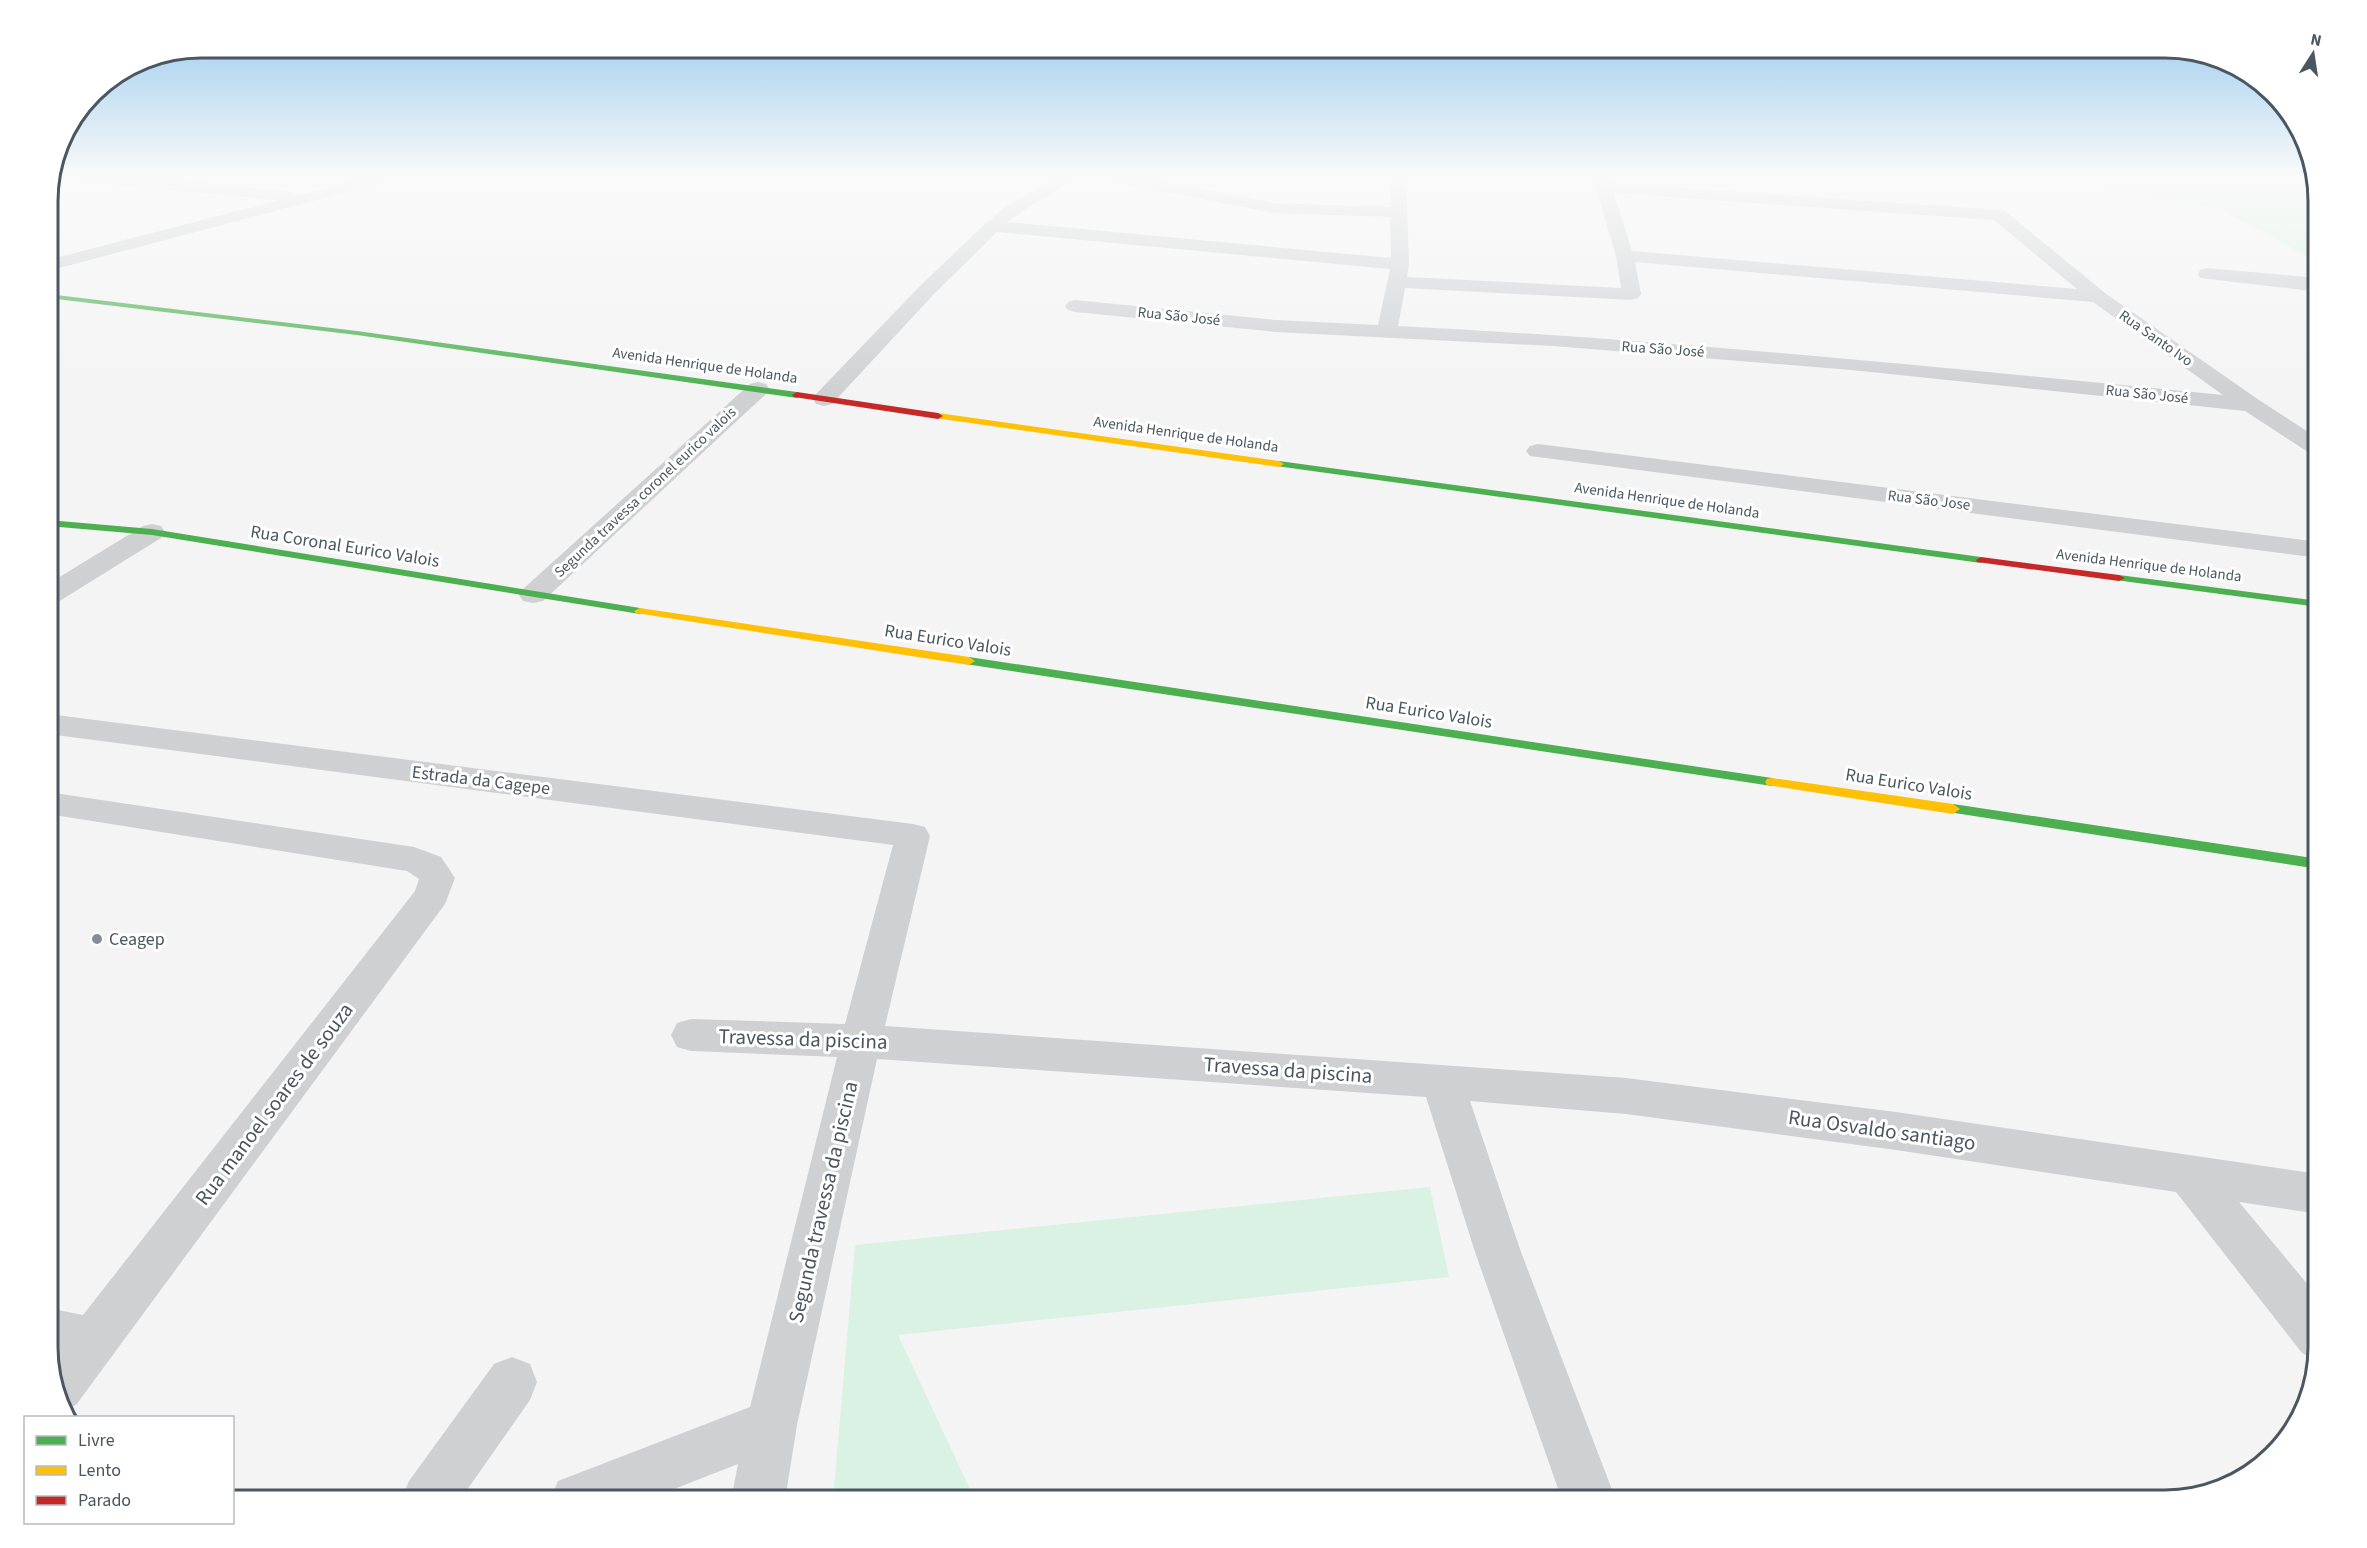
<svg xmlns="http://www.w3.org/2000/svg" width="2367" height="1548" viewBox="0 0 2367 1548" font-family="'Source Sans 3',sans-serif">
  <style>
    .green { fill: #d9f2e3 }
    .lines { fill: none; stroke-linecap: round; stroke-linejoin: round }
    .street { fill: #ced0d2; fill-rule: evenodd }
    .fast { fill: #4caf50; fill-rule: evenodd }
    .slow { fill: #ffc107; fill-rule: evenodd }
    .jam { fill: #c62828; fill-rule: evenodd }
    .poi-dot { fill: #868d94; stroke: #fff; stroke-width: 2 }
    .labels { text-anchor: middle; stroke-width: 6; stroke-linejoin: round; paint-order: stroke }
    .far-street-label { font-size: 15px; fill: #4a5661; stroke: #fff }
    .street-label { font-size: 18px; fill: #4a5661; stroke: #fff }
    .poi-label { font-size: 18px; fill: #4a5661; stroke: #fff; text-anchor: start }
    .near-street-label { font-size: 21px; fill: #4a5661; stroke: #fff }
    .rim { fill: none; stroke: #4a5661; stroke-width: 3 }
  </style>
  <rect width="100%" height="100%" fill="#f4f4f4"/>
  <!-- green -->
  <g class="green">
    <polygon points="2070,175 2312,175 2319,201 2319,263 2218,208 2125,197"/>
    <polygon points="1430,1187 1449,1277 898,1335 975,1500 833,1500 855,1245"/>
  </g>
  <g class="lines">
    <!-- street -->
    <g class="street">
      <polygon points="53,175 112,175 288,191 296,196 375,175 401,175 399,178 48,271 48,260 279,200 61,180"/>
      <path d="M1063,175H1083L1021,212L1008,222L1391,258L1390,217L1274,213L1102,180L1094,175H1125L1274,203L1390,207V175H1406L1409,264L1407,277L1621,288L1616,256L1592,175H1608L1610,183L1999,210L2005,211L2105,293L2259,400L2319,439V456L2311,454L2245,411L1851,370L1553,346L1276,332L1075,312L1068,310L1065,306L1068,302L1075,300L1276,320L1378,325L1390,269L997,232L934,294L832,404L824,406L816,404L813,399L816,394L920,286L987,222L1009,204ZM1614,193L1994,220L2077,289L1632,251ZM1635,262L2093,302L2223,395C1948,368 1674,340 1398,326L1405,288L1631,300L1638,298L1641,294Z"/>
      <polygon points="2207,268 2307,277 2319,280 2319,292 2200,278 2198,274 2200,270"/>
      <polygon points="758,382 766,384 769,389 766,394 543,601 533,603 523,601 519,595 523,589 750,384"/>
      <polygon points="1538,444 2319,542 2319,558 1530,456 1526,451 1530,446"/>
      <polygon points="152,524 161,526 165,532 161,538 58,602 48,604 48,584 143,526"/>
      <polygon points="48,714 913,824 925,827 930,836 885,1026 1626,1078 1896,1112 2319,1174 2319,1214 2239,1202 2319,1298 2319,1347 2315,1359 2302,1353 2176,1192 1896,1150 1626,1114 1470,1101 1521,1252 1616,1500 1562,1500 1475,1252 1426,1097 877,1059 797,1425 785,1500 731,1500 738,1464 646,1500 550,1500 558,1481 750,1407 837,1057 691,1051 677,1047 671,1035 677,1023 691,1019 845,1024 893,845 48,734"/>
      <polygon points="48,792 414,847 441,857 455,878 445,904 76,1405 64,1410 48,1356 48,1308 83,1315 415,891 419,879 407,871 48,814"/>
      <polygon points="512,1357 530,1364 537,1382 530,1400 460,1500 401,1500 409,1481 494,1364"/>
    </g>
    <!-- fast -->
    <g class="fast">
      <polygon points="48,294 357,331 797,392 802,395 797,398 357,335 48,298"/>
      <polygon points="1279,461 1981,557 1986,560 1981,563 1276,466 1274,464"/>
      <polygon points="48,520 152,529 640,608 646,611 640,614 152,535 48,526"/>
      <polygon points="2119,575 2319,601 2319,607 2115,580 2115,576"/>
      <polygon points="969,657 1772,778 1779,782 1772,786 965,664 963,661"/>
      <polygon points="1953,804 2319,859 2319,869 1948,812 1946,809 1948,806"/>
    </g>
    <!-- slow -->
    <g class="slow">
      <polygon points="938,413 1279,461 1284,464 1279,467 935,418 935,414"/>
      <polygon points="640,608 969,657 975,661 969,665 636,613 634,611"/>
      <polygon points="1772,778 1953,804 1960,809 1953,814 1767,785 1765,782 1767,779"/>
    </g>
    <!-- jam -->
    <g class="jam">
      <polygon points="797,392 938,413 943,416 938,419 794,397 792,395"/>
      <polygon points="1981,557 2119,575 2125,578 2119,581 1977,562 1976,560"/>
    </g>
  </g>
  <!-- sky -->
  <linearGradient id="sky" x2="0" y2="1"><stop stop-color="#91c6eb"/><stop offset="0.45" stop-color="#fafafa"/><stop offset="1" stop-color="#fafafa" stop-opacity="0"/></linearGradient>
  <rect width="2367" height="392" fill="url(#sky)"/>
  <!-- markers -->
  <circle class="poi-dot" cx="97" cy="939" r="6"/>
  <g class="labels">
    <!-- far-street labels -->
    <g class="far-street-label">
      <text transform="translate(1179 316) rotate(6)" y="5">Rua São José</text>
      <text transform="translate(2156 338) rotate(35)" y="5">Rua Santo Ivo</text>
      <text transform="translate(1663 349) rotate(4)" y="5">Rua São José</text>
      <text transform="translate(705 365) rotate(8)" y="5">Avenida Henrique de Holanda</text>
      <text transform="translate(2147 394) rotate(6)" y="5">Rua São José</text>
      <text transform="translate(1186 434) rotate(8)" y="5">Avenida Henrique de Holanda</text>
      <text transform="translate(645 492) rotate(-43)" y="5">Segunda travessa coronel eurico valois</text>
      <text transform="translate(1667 500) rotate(8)" y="5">Avenida Henrique de Holanda</text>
      <text transform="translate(1929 500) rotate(7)" y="5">Rua São Jose</text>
      <text transform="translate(2149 565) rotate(7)" y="5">Avenida Henrique de Holanda</text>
    </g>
    <!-- street labels -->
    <g class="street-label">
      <text transform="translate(345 546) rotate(9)" y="6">Rua Coronal Eurico Valois</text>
      <text transform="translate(948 640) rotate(9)" y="6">Rua Eurico Valois</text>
      <text transform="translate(1429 712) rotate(9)" y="6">Rua Eurico Valois</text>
      <text transform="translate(481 780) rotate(7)" y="6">Estrada da Cagepe</text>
      <text transform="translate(1909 784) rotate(9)" y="6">Rua Eurico Valois</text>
    </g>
    <!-- poi labels -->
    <g class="poi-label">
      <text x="109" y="945">Ceagep</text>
    </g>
    <!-- near-street labels -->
    <g class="near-street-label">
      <text transform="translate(803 1039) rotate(2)" y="7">Travessa da piscina</text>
      <text transform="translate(1288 1070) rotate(4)" y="7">Travessa da piscina</text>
      <text transform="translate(274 1104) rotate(-53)" y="7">Rua manoel soares de souza</text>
      <text transform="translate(1882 1130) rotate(8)" y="7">Rua Osvaldo santiago</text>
      <text transform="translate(823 1202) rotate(-77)" y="7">Segunda travessa da piscina</text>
    </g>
  </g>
  <!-- crop -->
  <path d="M0 0H2367V1548H0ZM201 58H2165A143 143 0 0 1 2308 201V1347A143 143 0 0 1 2165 1490H201A143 143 0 0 1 58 1347V201A143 143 0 0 1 201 58Z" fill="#fff" fill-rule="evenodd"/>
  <path class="rim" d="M201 58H2165A143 143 0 0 1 2308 201V1347A143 143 0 0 1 2165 1490H201A143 143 0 0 1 58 1347V201A143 143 0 0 1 201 58Z"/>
  <!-- legend -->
  <rect x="24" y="1416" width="210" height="108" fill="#ffffff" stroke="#b7bbc0" stroke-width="1.5"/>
  <rect x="36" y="1436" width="30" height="9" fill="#4caf50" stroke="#b7bbc0" stroke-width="1.5"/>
  <text x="78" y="1446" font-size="18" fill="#4a5661">Livre</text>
  <rect x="36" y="1466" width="30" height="9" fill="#ffc107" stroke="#b7bbc0" stroke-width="1.5"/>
  <text x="78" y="1476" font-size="18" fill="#4a5661">Lento</text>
  <rect x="36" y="1496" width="30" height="9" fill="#c62828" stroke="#b7bbc0" stroke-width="1.5"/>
  <text x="78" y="1506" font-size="18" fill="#4a5661">Parado</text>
  <!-- north arrow -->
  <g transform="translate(2313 54) rotate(12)" stroke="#ffffff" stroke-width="4.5" paint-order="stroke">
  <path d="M0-4.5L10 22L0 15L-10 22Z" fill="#4a5661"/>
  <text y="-9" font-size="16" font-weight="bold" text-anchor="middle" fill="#4a5661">N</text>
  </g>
</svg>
